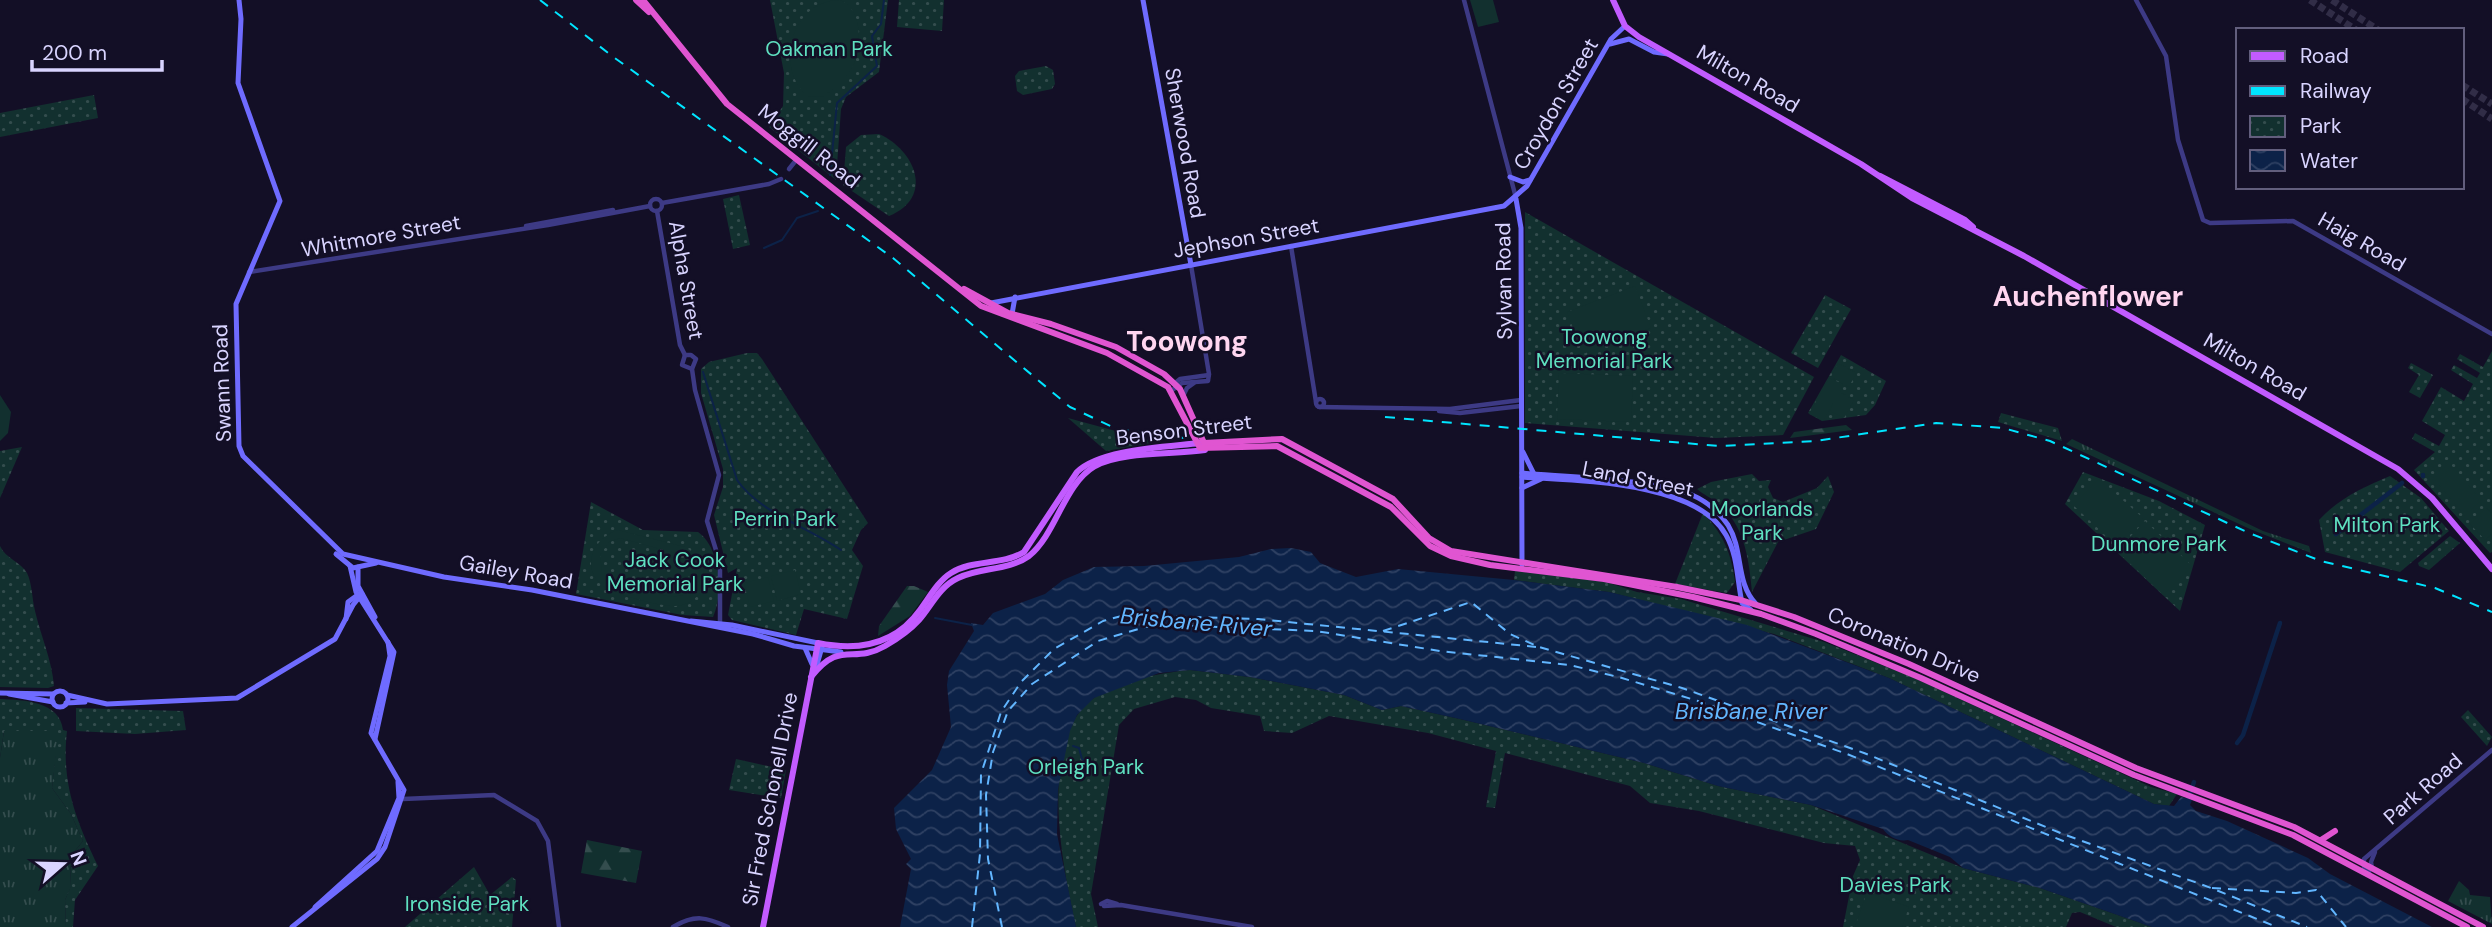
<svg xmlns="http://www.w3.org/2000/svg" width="2492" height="927" viewBox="0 0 2492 927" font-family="'DM Sans',sans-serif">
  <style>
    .grass { fill: url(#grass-tufts) }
    .forest { fill: url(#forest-firs) }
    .park { fill: url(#park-dots) }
    .pitch { fill: #12302f; fill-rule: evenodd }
    .water { fill: url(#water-waves) }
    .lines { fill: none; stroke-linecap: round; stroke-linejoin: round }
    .stream { stroke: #0c2248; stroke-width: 2 }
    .canal { stroke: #0c2248; stroke-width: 4.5 }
    .ferry { stroke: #62b6ff; stroke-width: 2; stroke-dasharray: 9 7; stroke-linecap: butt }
    .motorway-tunnel { stroke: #312d47; stroke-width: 7; stroke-dasharray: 7 3.5; stroke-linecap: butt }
    .tertiary { stroke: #3d3a85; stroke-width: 4.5 }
    .secondary { stroke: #6f6bff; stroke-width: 5 }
    .primary { stroke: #c25bff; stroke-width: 6 }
    .trunk { stroke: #e055d1; stroke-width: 6 }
    .rail { stroke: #00e5ff; stroke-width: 2; stroke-dasharray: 10 9; stroke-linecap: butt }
    .labels { text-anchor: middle; stroke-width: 5; stroke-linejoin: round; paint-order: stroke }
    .park-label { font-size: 21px; fill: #5fe0c0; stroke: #130f26 }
    .street-label { font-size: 21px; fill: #d9d4ff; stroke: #130f26 }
    .water-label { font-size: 23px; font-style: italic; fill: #62b6ff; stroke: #130f26 }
    .district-label { font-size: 28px; font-weight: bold; fill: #ffd6f0; stroke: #130f26 }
  </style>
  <defs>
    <pattern id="grass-tufts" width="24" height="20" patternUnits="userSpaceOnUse" patternTransform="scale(1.75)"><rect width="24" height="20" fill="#12302f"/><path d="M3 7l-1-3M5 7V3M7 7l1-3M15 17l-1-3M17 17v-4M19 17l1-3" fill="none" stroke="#344d4e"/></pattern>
    <pattern id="forest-firs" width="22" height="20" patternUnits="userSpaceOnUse" patternTransform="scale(1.75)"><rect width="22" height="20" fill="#12302f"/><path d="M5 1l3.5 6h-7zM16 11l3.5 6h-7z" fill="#344d4e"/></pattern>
    <pattern id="park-dots" width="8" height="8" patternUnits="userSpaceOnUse" patternTransform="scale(1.75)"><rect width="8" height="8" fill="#12302f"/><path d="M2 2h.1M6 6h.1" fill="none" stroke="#344d4e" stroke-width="1.8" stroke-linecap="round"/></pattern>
    <pattern id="water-waves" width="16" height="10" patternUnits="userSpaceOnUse" patternTransform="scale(1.75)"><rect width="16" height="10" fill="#0c2248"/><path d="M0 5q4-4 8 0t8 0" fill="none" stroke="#2f4163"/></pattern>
  </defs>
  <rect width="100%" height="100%" fill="#130f26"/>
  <!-- grass -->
  <g class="grass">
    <polygon points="2072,439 2263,531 2309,546 2311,553 2250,529 2066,444"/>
    <polygon points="4,731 59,731 52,788 71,814 83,841 70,857 71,887 65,900 66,927 0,927 0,758"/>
    <polygon points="2459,881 2469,890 2470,895 2490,897 2492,924 2448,901"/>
  </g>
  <!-- forest -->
  <g class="forest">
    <polygon points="1846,425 1852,430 1790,438 1794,432"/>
    <polygon points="907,586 914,586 928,592 910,616 878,636 879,626"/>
    <polygon points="587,840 642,851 636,883 581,873"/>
  </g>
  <!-- park -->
  <g class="park">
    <polygon points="770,0 888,0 879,72 846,97 841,109 836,180 769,127 783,106 784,73"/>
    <polygon points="899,0 944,0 942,31 897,27"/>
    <polygon points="1046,66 1053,70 1055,84 1052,89 1023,95 1017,91 1015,76 1019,71"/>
    <polygon points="94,95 98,118 0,137 0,113"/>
    <path d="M879,134C915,150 935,197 889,216L843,185L846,147L861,135Z"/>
    <polygon points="739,195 750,245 733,249 723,199"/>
    <polygon points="1525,212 1814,377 1783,435 1716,438 1525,423"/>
    <polygon points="1825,295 1851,309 1818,368 1791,353"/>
    <polygon points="2492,351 2492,552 2490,553 2414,470 2435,452 2412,439 2415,433 2439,446 2445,435 2422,421 2441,387 2464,401 2473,384 2451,370 2454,365 2477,378 2480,373 2457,359 2460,354 2483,367"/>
    <polygon points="747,353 757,353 762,359 868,523 861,530 852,550 863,566 847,619 804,609 796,635 732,620 728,615 737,568 728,573 714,515 723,487 723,469 701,393 701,369 709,362"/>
    <polygon points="1841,355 1886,381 1875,405 1866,415 1822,421 1808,413"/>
    <polygon points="2411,363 2433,375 2420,398 2409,392 2419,375 2408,368"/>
    <polygon points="2001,413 2058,428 2062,441 1998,422"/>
    <polygon points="1068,418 1156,442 1106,451"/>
    <polygon points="22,447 0,498 0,451"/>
    <polygon points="2083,472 2159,501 2205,525 2180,611 2065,504"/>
    <path d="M1752,474L1759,481L1771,480L1768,487L1773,498L1783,502L1817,488L1828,476L1834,492L1816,529L1778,542L1752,592C1749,560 1745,527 1720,505C1713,498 1703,495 1697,489L1711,482Z"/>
    <path d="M2390,476L2421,498L2449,531L2400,572L2325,552L2319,520C2339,498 2364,487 2390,476Z"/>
    <path d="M591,502L643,530L698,532C720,547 724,593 713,617L682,615L576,594Z"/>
    <path d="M1703,513C1724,535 1731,553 1735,582L1727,593L1675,584Z"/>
    <polygon points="2450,536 2460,543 2429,570 2419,566 2418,563"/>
    <path d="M0,546C6,559 21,562 27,573C32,583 32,599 35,611C41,637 52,660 54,686L48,688L0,687Z"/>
    <polygon points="1515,571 1606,582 1637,592 1681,599 1824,642 1912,677 2151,787 2177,794 2169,806 2154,804 1889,678 1774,634 1609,592 1514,580"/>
    <path d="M1190,670L1250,677L1344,695L1382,710L1401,706L1460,719L1644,763L1718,786L1811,805L1963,868L2040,888L2152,927H2116L2080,912L2072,913L2066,927H1843L1853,876L1860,860L1855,846L1824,843L1699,811L1650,803L1630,786L1505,753L1495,808L1486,807L1496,751L1428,733L1329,716L1292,733L1264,731L1260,716L1211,708L1196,700L1175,697L1134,709L1119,725L1091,894L1098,927H1076C1063,869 1036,739 1094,698C1119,680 1160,673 1190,670Z"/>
    <path d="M0,699C23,700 60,701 63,730L67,731C61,782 76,821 98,866L75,900L73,927H66L65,900L71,886L70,857L83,841L71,814L52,788L58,731H4L0,758Z"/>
    <polygon points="76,708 183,711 186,730 135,734 76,731"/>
    <polygon points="2468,710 2492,737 2487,746 2461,717"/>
    <polygon points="736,759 786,770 781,798 729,790"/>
    <polygon points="474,867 490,895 512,877 516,880 512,927 405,927"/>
  </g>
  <!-- pitch -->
  <g class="pitch">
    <path d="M840,0C862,8 862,45 854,64C848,77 835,88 824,96L808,97C773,67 792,0 840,0Z"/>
    <polygon points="1470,0 1493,0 1499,22 1478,27"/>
    <polygon points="1635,286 1651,328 1583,354 1567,312"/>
    <polygon points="1838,363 1856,373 1849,387 1843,384 1840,392 1854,400 1844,418 1830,411 1833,403 1823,421 1809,414 1829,378 1843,384 1831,377"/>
    <polygon points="1559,373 1633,376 1631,422 1557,419"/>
    <polygon points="0,395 11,412 8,433 0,441"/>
    <polygon points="2451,465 2481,500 2465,516 2435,480"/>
    <polygon points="2099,479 2143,518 2117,546 2073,505"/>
    <polygon points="2486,508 2492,513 2492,534 2485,540 2470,524"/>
    <polygon points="2145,521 2192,566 2163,595 2117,551"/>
    <path d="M618,530L685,547L697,555L704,570L699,594C693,601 685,606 675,606C662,607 612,594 602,585C580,567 594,537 618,530ZM620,538L686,556L681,560L686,561L688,558L695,569V579L693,574L684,580L692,588L683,595L671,597L616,583L602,571L600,555L609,542Z"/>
    <polygon points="795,570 801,594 777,601 771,576"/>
    <polygon points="768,577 774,601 750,607 744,583"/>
    <polygon points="1867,892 1909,907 1902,927 1855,927"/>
  </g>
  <!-- water -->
  <path class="water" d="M1291,548L1311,552L1320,563L1356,577L1398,569L1514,580L1609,592L1747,625L1889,678L2154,804L2174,806L2181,797L2192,800L2190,805L2196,811L2227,821L2308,858L2330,874L2432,927H2152L2040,888L1963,868L1950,857L1908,840C1898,842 1889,837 1883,829L1811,805L1718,786L1644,763L1460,719L1401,706L1382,710L1344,695L1250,677L1190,670L1159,673L1094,698L1077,715L1070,731L1058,789L1057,834L1076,927H900L911,869L906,864L911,859L896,829L894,808L932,770L951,727L947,685L949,671L974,631L971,623L983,625L993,613L1045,594L1063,580L1094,567L1144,566L1239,557L1271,549Z"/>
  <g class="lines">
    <!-- stream -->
    <g class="stream">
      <polyline points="830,175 837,103 877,66 872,36 881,24 884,0"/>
      <polyline points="764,248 782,240 797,218 818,211"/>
      <path d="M703,372L737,480C760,513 808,527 841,550"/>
      <polyline points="935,618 972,625"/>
      <polyline points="1073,746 1079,748 1082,759 1087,762 1085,772"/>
    </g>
    <!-- canal -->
    <g class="canal">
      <polyline points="2423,476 2423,475"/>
      <polyline points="2336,534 2402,483"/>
      <polyline points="2237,743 2243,735 2280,623"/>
      <polyline points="2188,799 2194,782"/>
    </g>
    <!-- ferry -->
    <g class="ferry">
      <polyline points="1383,631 1471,602 1510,634 1539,647 1682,688 1864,753 2063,834 2211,888 2307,927"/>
      <polyline points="2212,888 2296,893 2316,890 2346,927"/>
      <polyline points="972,927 980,854 981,774 1001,712 1021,682 1054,649 1103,621 1125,615 1258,619 1537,647"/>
      <polyline points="1002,927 988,859 986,795 993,752 1008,711 1032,684 1098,641 1145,627 1172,625 1316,631 1440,651 1570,665 1622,678 1698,701 1847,754 2277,927"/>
    </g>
    <!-- motorway-tunnel -->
    <g class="motorway-tunnel">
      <polyline points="2310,0 2356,30"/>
      <polyline points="2332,0 2378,30"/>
      <polyline points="2462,85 2492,104"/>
      <polyline points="2462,99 2492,119"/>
    </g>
    <!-- tertiary -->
    <g class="tertiary">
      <polyline points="1464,0 1516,198"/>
      <polyline points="2136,0 2166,56 2178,140 2203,220 2210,223 2293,221 2492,334"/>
      <polyline points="789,169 797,159"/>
      <circle cx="656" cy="205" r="6"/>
      <polyline points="662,203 769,184 781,179"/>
      <polyline points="657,211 680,345 685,355"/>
      <polyline points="526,226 613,210"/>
      <polyline points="1291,246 1316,402"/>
      <polyline points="249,272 548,225 650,206"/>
      <polyline points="685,355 691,355 696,359 692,369 695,390 719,475 707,521 720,563 720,626"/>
      <polyline points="685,355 682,365 692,369"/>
      <polyline points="1174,384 1180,379 1209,375"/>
      <polyline points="1171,391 1182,383 1208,381 1209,374 1191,265"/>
      <polyline points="1183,396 1187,388 1194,383"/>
      <circle cx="1320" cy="403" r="4"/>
      <polyline points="1319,407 1450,409 1521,400"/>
      <polyline points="1439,411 1460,413 1521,406"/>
      <polyline points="403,799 494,795 537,821 548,841 559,927"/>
      <polyline points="2372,869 2371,862 2375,852"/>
      <polyline points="2369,872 2364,868 2364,859 2492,750"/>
      <polyline points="1101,904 1107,901 1117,904"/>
      <polyline points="1104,906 1121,905 1252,927"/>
      <path d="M673,927C695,914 706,917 728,927"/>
    </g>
    <!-- secondary -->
    <g class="secondary">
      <polyline points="239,0 241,19 238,83 280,201 236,304 239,446 243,456 343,554 444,577 532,590 753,634 794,646 841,652"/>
      <polyline points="1143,0 1191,265"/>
      <polyline points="1610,44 1629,39 1654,52 1668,54"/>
      <polyline points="1510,177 1523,182 1530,180"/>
      <polyline points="1516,199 1521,228 1522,565"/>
      <polyline points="991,303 1504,206 1527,186 1611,39 1625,26"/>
      <polyline points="1012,314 1015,297"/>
      <polyline points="1523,452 1534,474"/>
      <path d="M1522,473C1568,477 1650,479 1692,495C1706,501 1719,512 1728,525C1744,551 1735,582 1756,604"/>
      <path d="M1522,477C1578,481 1696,481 1726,535C1738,556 1737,580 1742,603L1751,610"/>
      <polyline points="1522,488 1541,479"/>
      <polyline points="336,554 353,568 376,563"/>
      <polyline points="350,566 356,592 394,652 375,739"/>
      <polyline points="358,567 358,586 375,617"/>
      <polyline points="346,619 348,602 359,594"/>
      <polyline points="691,621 732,625 818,643"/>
      <polyline points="805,648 812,664"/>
      <polyline points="816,668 822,647"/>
      <circle cx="60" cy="699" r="8"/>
      <polyline points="0,693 53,694"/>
      <polyline points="9,694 53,702"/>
      <polyline points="67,695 107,704 237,698 335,639 353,605 362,594"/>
      <polyline points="66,703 85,702"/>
      <polyline points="315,907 377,851 399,798 398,782"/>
      <polyline points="292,927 377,859 385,847 404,790 371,733 390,656 388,642"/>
    </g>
    <!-- primary -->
    <g class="primary">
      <polyline points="1613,0 1625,26 1639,37 1861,164 1912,198 2024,256 2398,469 2432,498 2492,569"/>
      <polyline points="1880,176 1965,220 1973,227"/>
      <path d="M811,677C841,639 852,665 885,646C897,639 910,630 919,620C932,605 939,587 958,578C980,567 1008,571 1029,556C1057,533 1063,485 1095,466C1123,451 1173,455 1205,450"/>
      <path d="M763,927L818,643C857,651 895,645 920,610C929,598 938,581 951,573C973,559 1001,566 1024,552L1077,472C1100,449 1167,447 1200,443"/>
    </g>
    <!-- trunk -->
    <g class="trunk">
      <polyline points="636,0 649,12"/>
      <polyline points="643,0 727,104 981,306 1107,353 1168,387 1200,448 1277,446 1391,507 1430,546 1451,556 1490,565 1604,579 1693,597 1761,614 1816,634 1921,678 2134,775 2293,835 2467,927"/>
      <polyline points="964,289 1008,313 1051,324 1116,347 1164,374 1180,389 1204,443 1282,439 1393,499 1429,538 1451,551 1677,587 1741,600 1794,617 1909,664 2136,768 2294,827 2483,927"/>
      <polyline points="2321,840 2335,831"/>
    </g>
    <!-- rail -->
    <g class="rail">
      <polyline points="540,0 612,56 893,258 1070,407 1117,429 1184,438"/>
      <polyline points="1385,417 1719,446 1815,441 1936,423 2003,428 2050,441 2249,533 2321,561 2435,588 2492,612"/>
    </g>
  </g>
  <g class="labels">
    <!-- park labels -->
    <g class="park-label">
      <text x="829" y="56">Oakman Park</text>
      <text x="1604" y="344">Toowong<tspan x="1604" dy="24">Memorial Park</tspan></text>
      <text x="1762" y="516">Moorlands<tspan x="1762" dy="24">Park</tspan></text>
      <text x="785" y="526">Perrin Park</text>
      <text x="2387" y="532">Milton Park</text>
      <text x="2159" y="551">Dunmore Park</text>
      <text x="675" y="567">Jack Cook<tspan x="675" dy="24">Memorial Park</tspan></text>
      <text x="1086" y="774">Orleigh Park</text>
      <text x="1895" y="892">Davies Park</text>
      <text x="467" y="911">Ironside Park</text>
    </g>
    <!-- street labels -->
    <g class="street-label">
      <text transform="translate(1748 79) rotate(30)" y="7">Milton Road</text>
      <text transform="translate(1556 104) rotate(-60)" y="7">Croydon Street</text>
      <text transform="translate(1185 143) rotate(80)" y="7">Sherwood Road</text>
      <text transform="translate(809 146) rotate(38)" y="7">Moggill Road</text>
      <text transform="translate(381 236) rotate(-10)" y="7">Whitmore Street</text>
      <text transform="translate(1246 238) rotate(-10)" y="7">Jephson Street</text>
      <text transform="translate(2362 242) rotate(30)" y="7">Haig Road</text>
      <text transform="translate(686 280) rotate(80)" y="7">Alpha Street</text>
      <text transform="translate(1504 281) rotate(-91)" y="7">Sylvan Road</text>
      <text transform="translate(2255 367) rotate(30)" y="7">Milton Road</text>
      <text transform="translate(222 383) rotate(-92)" y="7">Swann Road</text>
      <text transform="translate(1184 430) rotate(-7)" y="7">Benson Street</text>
      <text transform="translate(1638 479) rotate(11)" y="7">Land Street</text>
      <text transform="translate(516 572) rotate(10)" y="7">Gailey Road</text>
      <text transform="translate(1904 645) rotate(23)" y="7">Coronation Drive</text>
      <text transform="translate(2423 789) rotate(-41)" y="7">Park Road</text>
      <text transform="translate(770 799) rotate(-79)" y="7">Sir Fred Schonell Drive</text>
    </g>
    <!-- water labels -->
    <g class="water-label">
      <text transform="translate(1196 622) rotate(5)" y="8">Brisbane River</text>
      <text x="1751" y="719">Brisbane River</text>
    </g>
    <!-- district labels -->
    <g class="district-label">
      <text x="2088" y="306">Auchenflower</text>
      <text x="1187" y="351">Toowong</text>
    </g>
  </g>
  <!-- legend -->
  <rect x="2236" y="28" width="228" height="161" fill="#130f26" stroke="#625e7d" stroke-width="2"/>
  <rect x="2250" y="51" width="35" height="10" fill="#c25bff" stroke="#625e7d" stroke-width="2"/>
  <text x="2300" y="63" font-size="21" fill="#d9d4ff">Road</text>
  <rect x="2250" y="86" width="35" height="10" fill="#00e5ff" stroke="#625e7d" stroke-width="2"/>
  <text x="2300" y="98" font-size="21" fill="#d9d4ff">Railway</text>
  <rect x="2250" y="116" width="35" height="21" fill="url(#park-dots)" stroke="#625e7d" stroke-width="2"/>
  <text x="2300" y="133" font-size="21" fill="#d9d4ff">Park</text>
  <rect x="2250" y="150" width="35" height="21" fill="url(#water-waves)" stroke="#625e7d" stroke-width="2"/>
  <text x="2300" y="168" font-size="21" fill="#d9d4ff">Water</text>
  <!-- north arrow -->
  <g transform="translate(63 864) rotate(70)" stroke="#130f26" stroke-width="5" paint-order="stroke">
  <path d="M0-5L12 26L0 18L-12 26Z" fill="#d9d4ff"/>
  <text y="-10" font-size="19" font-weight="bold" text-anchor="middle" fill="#d9d4ff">N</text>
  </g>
  <!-- scale -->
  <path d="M32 60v10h130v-10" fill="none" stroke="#d9d4ff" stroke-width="3.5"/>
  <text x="42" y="60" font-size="21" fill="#d9d4ff" stroke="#130f26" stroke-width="5" paint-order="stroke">200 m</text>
</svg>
